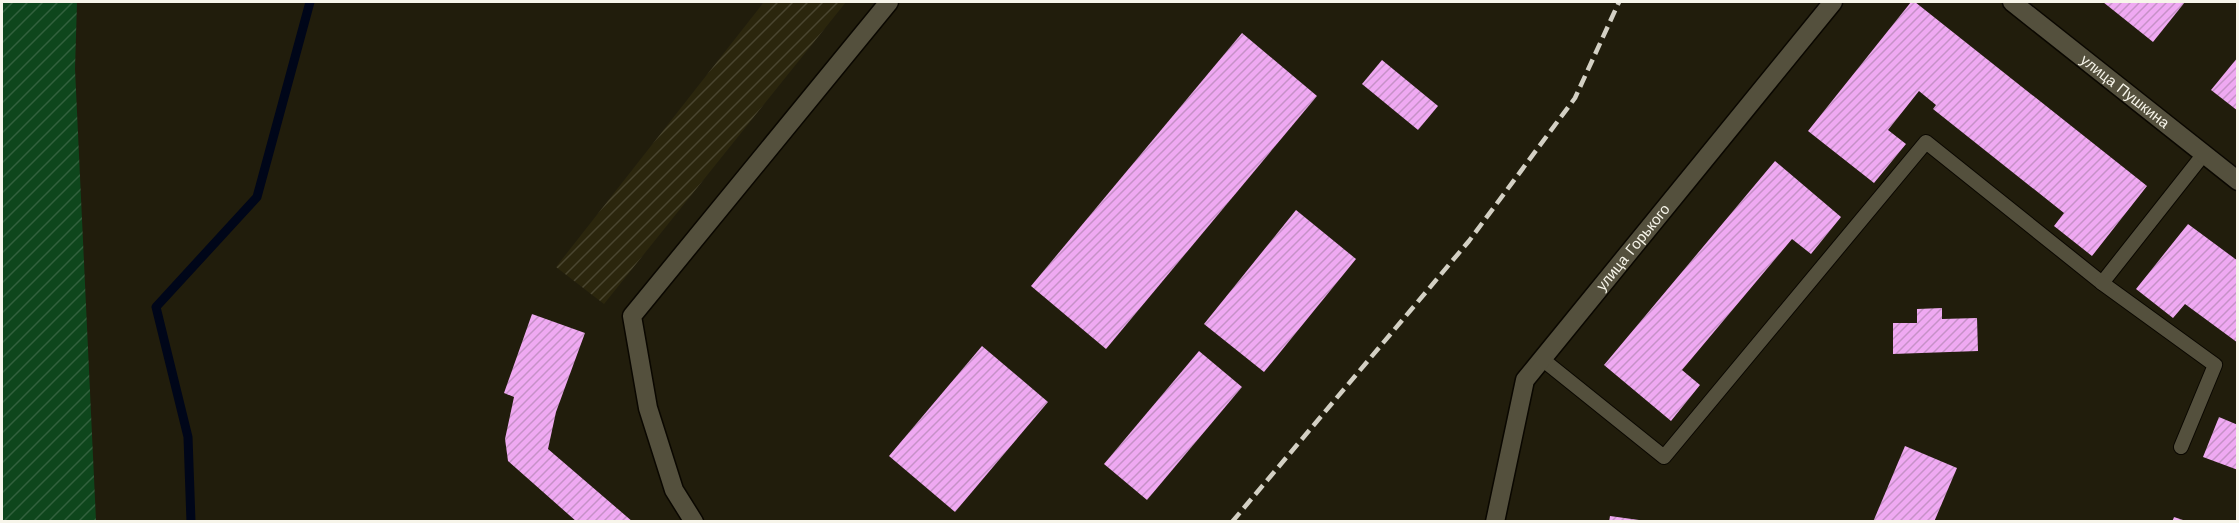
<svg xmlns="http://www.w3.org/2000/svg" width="2239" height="523" viewBox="0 0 2239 523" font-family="'Work Sans',sans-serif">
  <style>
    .industrial { fill: url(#industrial-furrows) }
    .garden { fill: url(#garden-furrows) }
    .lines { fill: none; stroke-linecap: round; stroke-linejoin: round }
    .stream { stroke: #000619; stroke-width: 9 }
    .building { fill: url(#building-hatch) }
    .lane-casing { stroke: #0a0700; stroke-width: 16 }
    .street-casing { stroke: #0a0700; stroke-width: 21 }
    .lane { stroke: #54503d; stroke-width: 14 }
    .street { stroke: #54503d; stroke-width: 18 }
    .rail { stroke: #d3d0c4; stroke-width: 4.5; stroke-dasharray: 12 6; stroke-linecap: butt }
    .labels { text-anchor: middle; stroke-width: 6; stroke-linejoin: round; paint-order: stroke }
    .street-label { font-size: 15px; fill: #f7f5ea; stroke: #211d0c }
  </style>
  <defs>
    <pattern id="industrial-furrows" width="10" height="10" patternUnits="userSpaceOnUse" patternTransform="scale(1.5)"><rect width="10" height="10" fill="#2b260d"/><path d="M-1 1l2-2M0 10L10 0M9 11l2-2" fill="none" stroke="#4a4630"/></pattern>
    <pattern id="garden-furrows" width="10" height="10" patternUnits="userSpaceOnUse" patternTransform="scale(1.5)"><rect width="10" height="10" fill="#0e461c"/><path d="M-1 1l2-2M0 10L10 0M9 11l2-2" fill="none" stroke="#32613d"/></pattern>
    <pattern id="building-hatch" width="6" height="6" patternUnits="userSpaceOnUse" patternTransform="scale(1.5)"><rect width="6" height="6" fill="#efa9f2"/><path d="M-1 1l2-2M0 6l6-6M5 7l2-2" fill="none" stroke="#c691c7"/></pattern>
  </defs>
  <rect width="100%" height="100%" fill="#211d0c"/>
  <!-- industrial -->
  <polygon class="industrial" points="764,2 846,2 604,304 556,267"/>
  <!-- garden -->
  <polygon class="garden" points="2,2 77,2 75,69 96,521 2,521"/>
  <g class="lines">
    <!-- stream -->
    <polyline class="stream" points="191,522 188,437 156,307 257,197 310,2"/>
  </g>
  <!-- building -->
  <g class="building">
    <polygon points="1911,2 1915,2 2147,186 2092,256 2054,226 2064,213 1933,109 1936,105 1919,91 1888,130 1906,144 1874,183 1808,131"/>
    <polygon points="2103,2 2185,2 2153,42"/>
    <polygon points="1242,33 1317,96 1106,349 1031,286"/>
    <polygon points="2238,57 2238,111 2211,90"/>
    <polygon points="1382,60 1438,106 1418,130 1362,84"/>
    <polygon points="1775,161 1841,217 1811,254 1792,239 1682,370 1700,385 1671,421 1604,365"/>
    <polygon points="1296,210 1356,259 1264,372 1204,324"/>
    <polygon points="2188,224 2238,261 2238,343 2185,304 2173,318 2136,289"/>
    <polygon points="1942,308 1942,319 1977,318 1978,351 1893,354 1893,323 1917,323 1917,309"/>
    <polygon points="532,314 585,333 556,412 548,449 633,522 577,522 508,461 505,439 514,397 504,393"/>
    <polygon points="982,346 1048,402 955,512 889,456"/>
    <polygon points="1199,351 1242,387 1147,500 1104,464"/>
    <polygon points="2219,417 2238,425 2238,470 2203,457"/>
    <polygon points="1905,446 1957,468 1934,522 1873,522"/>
    <polygon points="1610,516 1639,520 1639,522 1609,522"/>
    <polygon points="2174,517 2186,521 2186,522 2172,522"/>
  </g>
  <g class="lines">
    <defs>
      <g id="lane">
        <polyline points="1542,359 1664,457 1926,142 2102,283"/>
        <polyline points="2181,447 2215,365 2102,283 2203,155"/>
      </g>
      <g id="street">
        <path id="s1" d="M2012,2L2238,181"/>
        <polyline points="694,522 674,490 648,408 632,316 889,2"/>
        <path id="s2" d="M1495,522L1525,380L1833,2"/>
      </g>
    </defs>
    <!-- lane casing -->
    <use href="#lane" class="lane-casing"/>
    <!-- street casing -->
    <use href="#street" class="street-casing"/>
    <!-- lane -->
    <use href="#lane" class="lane"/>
    <!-- street -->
    <use href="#street" class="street"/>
    <!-- rail -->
    <polyline class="rail" points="1232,522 1469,241 1575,98 1619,2"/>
  </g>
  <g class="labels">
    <!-- street labels -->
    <g class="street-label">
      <text dy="5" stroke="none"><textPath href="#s1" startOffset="144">улица Пушкина</textPath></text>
      <text dy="5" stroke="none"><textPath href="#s2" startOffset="316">улица Горького</textPath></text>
    </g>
  </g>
  <!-- border -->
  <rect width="2239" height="523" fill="none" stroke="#f7f5ea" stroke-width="6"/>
</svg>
